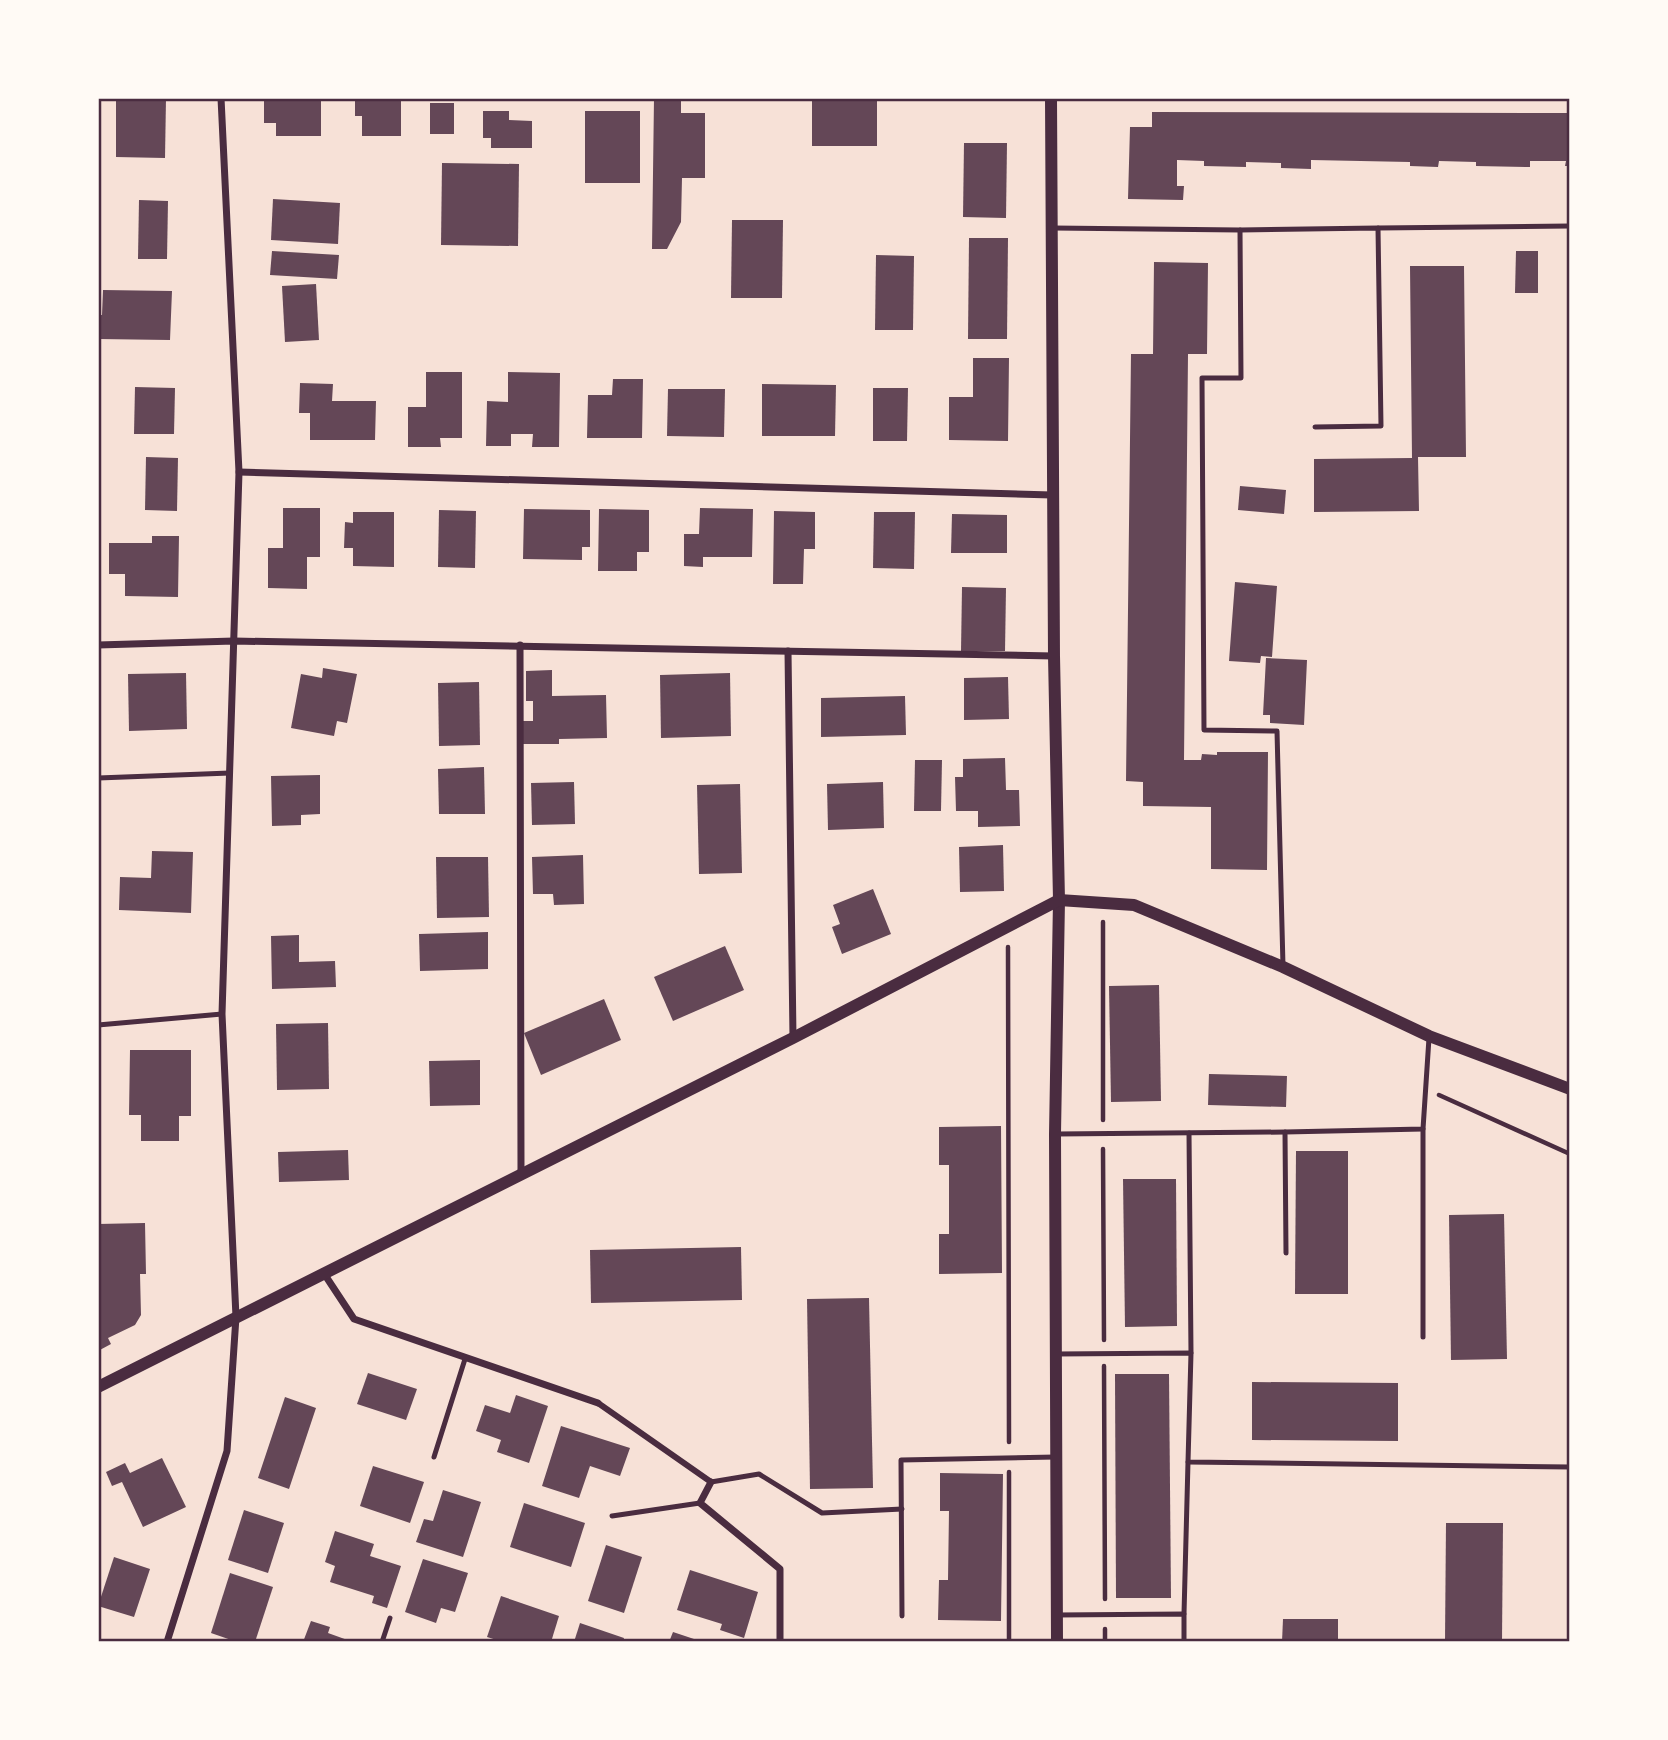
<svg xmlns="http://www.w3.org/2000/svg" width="1668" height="1740" viewBox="0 0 1668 1740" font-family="Inter,sans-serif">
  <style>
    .building { fill: #644757 }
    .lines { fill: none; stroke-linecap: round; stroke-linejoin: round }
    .path { stroke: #4a2c40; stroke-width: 4.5 }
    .service { stroke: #4a2c40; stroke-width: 5 }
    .pedestrian { stroke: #4a2c40; stroke-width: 6 }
    .minor { stroke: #4a2c40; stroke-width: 7 }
    .tertiary { stroke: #4a2c40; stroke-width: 12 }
    .neatline { fill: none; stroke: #4a2c40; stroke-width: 2.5 }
  </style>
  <rect width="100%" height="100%" fill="#f7e1d7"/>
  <!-- building -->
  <g class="building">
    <polygon points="116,98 166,98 165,158 116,157"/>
    <polygon points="264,98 321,98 321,136 276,136 276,123 264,123"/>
    <polygon points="355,98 401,98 401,136 362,136 362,116 355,116"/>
    <polygon points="654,98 681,98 681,113 705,113 705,178 682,178 681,222 667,249 652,249"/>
    <rect x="812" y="101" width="65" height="45"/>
    <rect x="430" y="103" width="24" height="31"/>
    <polygon points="483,111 509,111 509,120 532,121 532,148 491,148 491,138 483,138"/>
    <rect x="585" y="111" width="55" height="72"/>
    <polygon points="1152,112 1570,113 1570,166 1565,166 1566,161 1530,161 1530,167 1476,166 1476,162 1439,161 1438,167 1410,166 1410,162 1311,160 1311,169 1281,168 1281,163 1246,162 1246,167 1204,166 1204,161 1177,160 1177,186 1184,186 1183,200 1128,199 1130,127 1152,127"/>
    <polygon points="964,143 1007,143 1006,218 963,217"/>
    <polygon points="442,163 519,164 518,246 441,245"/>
    <polygon points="273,199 340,203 338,244 271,240"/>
    <polygon points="139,200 168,201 167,259 138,259"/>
    <polygon points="732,220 783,220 782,298 731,298"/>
    <polygon points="969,238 1008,238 1007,339 968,339"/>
    <polygon points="272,251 339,255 337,279 270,275"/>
    <polygon points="1516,251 1538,251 1538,293 1515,293"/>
    <polygon points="876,255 914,256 913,330 875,330"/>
    <polygon points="1154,262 1208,263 1207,354 1188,354 1184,760 1201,760 1202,754 1217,755 1217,752 1268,752 1267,870 1211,869 1211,807 1143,806 1143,782 1126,781 1131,354 1153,354"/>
    <polygon points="1410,266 1464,266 1466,457 1418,457 1419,511 1314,512 1314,459 1412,458"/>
    <polygon points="316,284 319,340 285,342 282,286"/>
    <polygon points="103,290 172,291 170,340 98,339 98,315 102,315"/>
    <polygon points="973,358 1009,358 1008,441 949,440 949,397 973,397"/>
    <polygon points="426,372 462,372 462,438 440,438 441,447 408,447 408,407 426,407"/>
    <polygon points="508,372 560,373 559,447 532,447 533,434 511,434 511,446 486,446 487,401 508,402"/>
    <polygon points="613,379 643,379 642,438 587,438 588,395 612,395"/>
    <polygon points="300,383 333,384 332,401 376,401 375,440 310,440 310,413 299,413"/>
    <polygon points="762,384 836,385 835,436 762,436"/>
    <polygon points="135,387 175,388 174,434 134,434"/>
    <polygon points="873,388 908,388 907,441 873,441"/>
    <polygon points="668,389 725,389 724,437 667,436"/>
    <polygon points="146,457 178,458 177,511 145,510"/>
    <polygon points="1240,486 1286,490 1284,514 1238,510"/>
    <polygon points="283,508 320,508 320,557 307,557 307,589 268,588 268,548 283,548"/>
    <polygon points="700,508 753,509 752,557 703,557 703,567 684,566 684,534 699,534"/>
    <polygon points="524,509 590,510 590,547 582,547 582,560 523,559"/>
    <polygon points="599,509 649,510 649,552 637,552 637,571 598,571"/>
    <polygon points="439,510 476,511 475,568 438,567"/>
    <polygon points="774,511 815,512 815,549 804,549 803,584 773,584"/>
    <polygon points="353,512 394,512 394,567 353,566 353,548 344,548 345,522 353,523"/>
    <polygon points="874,512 915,512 914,569 873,568"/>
    <polygon points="952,514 1007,515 1007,553 951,553"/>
    <polygon points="152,536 179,536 178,597 125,596 125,574 109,574 109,543 152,543"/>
    <polygon points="1235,582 1277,586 1272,657 1261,656 1260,663 1229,661"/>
    <polygon points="962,587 1006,588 1005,651 961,651"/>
    <polygon points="1266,658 1307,660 1304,725 1270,723 1270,715 1263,715"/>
    <polygon points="323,668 357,674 347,723 337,721 334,736 291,728 301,674 322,678"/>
    <polygon points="552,670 552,696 606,695 607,738 559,739 559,744 522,744 522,721 533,721 533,701 526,701 526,671"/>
    <polygon points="186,673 187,729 129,731 128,674"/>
    <polygon points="730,673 731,736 661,738 660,675"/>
    <polygon points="1008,677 1009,719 964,720 964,678"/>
    <polygon points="479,682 480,745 439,746 438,683"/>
    <polygon points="905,696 906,735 821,737 821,698"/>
    <polygon points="1005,758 1006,790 1019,790 1020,826 978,827 978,811 956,811 955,777 963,777 963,759"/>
    <polygon points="915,760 942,760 941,811 914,811"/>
    <polygon points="484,767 485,814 439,814 438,769"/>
    <polygon points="320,775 320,814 301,815 301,825 272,826 271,776"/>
    <polygon points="574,782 575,824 532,825 531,783"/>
    <polygon points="883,782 884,828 828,830 827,784"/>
    <polygon points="740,784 742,873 699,874 697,785"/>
    <polygon points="1003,845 1004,891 960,892 959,847"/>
    <polygon points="152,851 193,852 191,913 119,910 120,877 151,878"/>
    <polygon points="583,855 584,904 554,905 553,894 533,894 532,857"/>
    <polygon points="436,857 488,857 489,917 437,918"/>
    <polygon points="873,889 891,934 842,954 832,927 840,924 833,905"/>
    <polygon points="488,932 488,969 420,971 419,934"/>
    <polygon points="299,935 299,962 335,961 336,987 272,989 271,936"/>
    <polygon points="725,946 744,990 673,1021 654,977"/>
    <polygon points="1159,985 1161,1101 1111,1102 1109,986"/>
    <polygon points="604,999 621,1040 541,1075 524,1033"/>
    <polygon points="328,1023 329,1089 277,1090 276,1024"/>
    <polygon points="130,1050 191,1050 191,1116 179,1116 179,1141 141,1141 141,1115 129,1115"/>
    <polygon points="480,1060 480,1105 430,1106 429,1061"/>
    <polygon points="1209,1074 1287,1076 1286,1107 1208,1105"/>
    <polygon points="1001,1126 1002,1273 939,1274 939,1234 949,1234 949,1165 939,1165 939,1127"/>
    <polygon points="348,1150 349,1180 279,1182 278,1152"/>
    <polygon points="1296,1151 1348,1151 1348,1294 1295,1294"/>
    <polygon points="1123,1179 1176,1179 1177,1326 1125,1327"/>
    <polygon points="1504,1214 1507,1359 1451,1360 1449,1215"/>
    <polygon points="145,1223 146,1274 140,1274 141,1315 135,1325 108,1338 111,1344 98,1351 98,1224"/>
    <polygon points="741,1247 742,1300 591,1303 590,1250"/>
    <polygon points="869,1298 873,1488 810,1489 807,1299"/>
    <polygon points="368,1373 417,1389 406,1420 357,1404"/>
    <polygon points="1115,1374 1169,1374 1171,1598 1116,1598"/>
    <polygon points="1252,1382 1398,1383 1398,1441 1252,1440"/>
    <polygon points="516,1395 548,1406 529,1463 497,1452 501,1440 476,1431 485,1405 510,1413"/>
    <polygon points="285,1397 316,1408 289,1489 258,1478"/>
    <polygon points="561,1426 630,1448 620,1476 590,1466 579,1498 542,1486"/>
    <polygon points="162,1458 186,1507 143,1527 122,1482 112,1486 106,1472 125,1463 130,1473"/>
    <polygon points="373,1466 424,1482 410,1523 360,1506"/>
    <polygon points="940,1473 1003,1474 1001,1621 938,1620 939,1580 948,1580 949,1511 940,1511"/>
    <polygon points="443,1490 481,1502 463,1557 416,1542 424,1519 433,1521"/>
    <polygon points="524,1503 585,1523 571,1567 510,1547"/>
    <polygon points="244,1510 284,1523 268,1573 228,1560"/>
    <polygon points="1446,1523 1503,1523 1502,1642 1445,1642"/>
    <polygon points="335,1531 374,1544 370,1556 401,1566 387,1608 372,1603 374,1596 330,1582 335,1566 325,1562"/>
    <polygon points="606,1545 642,1557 624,1613 588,1601"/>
    <polygon points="114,1557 150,1569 134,1617 98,1606"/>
    <polygon points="423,1559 468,1573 455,1612 441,1608 436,1623 405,1612"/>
    <polygon points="690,1570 758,1592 744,1638 720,1630 722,1624 677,1610"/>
    <polygon points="230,1573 273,1587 255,1642 237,1642 211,1633"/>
    <polygon points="501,1596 559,1616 551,1642 503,1642 487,1637"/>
    <polygon points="1283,1619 1338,1619 1338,1642 1282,1642"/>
    <polygon points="311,1621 330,1627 328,1633 353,1642 303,1642"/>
    <polygon points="580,1623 624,1638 623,1642 574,1642"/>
    <polygon points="673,1632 700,1641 700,1642 669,1642"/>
  </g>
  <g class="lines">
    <!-- path -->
    <g class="path">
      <polyline points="1103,922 1103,1120"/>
      <polyline points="1008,947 1009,1442"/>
      <polyline points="1439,1095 1570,1154"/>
      <polyline points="1103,1149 1104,1340"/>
      <polyline points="1104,1366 1105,1599"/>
      <polyline points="1009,1472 1009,1642"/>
      <polyline points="1105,1629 1105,1642"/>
    </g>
    <!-- service -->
    <g class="service">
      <polyline points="1053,228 1240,230 1378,228 1381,426 1315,427"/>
      <polyline points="1378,228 1570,226"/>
      <polyline points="1240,230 1241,378 1202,378 1204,730 1277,731 1283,966"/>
      <polyline points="98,778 230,773"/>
      <polyline points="98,1025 222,1014"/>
      <polyline points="1189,1133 1191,1353"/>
      <polyline points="1057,1134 1285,1132"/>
      <polyline points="1286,1253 1285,1132 1423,1129 1429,1038"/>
      <polyline points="1423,1337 1423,1129"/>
      <polyline points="1056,1354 1191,1353 1188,1462 1570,1467"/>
      <polyline points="434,1457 465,1359"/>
      <polyline points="711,1482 759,1474 822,1513 902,1509"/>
      <polyline points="612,1516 700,1503"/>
      <polyline points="1184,1614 1188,1462"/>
      <polyline points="1057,1615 1184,1614 1184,1642"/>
      <polyline points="902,1616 901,1460 1056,1457"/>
      <polyline points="382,1642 390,1618"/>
    </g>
    <!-- pedestrian -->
    <polyline class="pedestrian" points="598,1403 711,1482"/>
    <!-- minor -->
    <g class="minor">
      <polyline points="239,472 1052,495"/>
      <polyline points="98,645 234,641 1054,656"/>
      <polyline points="520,645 521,1172"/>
      <polyline points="788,651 793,1038"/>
      <polyline points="323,1272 354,1319 598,1403"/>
      <polyline points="711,1482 700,1503 780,1569 780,1642"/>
      <polyline points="167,1642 227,1451 236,1317 222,1014 239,472 221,98"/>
    </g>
    <!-- tertiary -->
    <g class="tertiary">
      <polyline points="1051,98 1054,656 1059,900 1055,1134 1057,1642"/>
      <polyline points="98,1387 793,1038 1059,900 1134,905 1283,967 1429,1036 1570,1089"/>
    </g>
  </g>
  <!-- border -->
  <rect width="1668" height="1740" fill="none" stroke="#fffaf5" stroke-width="200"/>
  <rect x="100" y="100" width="1468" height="1540" class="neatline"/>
</svg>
